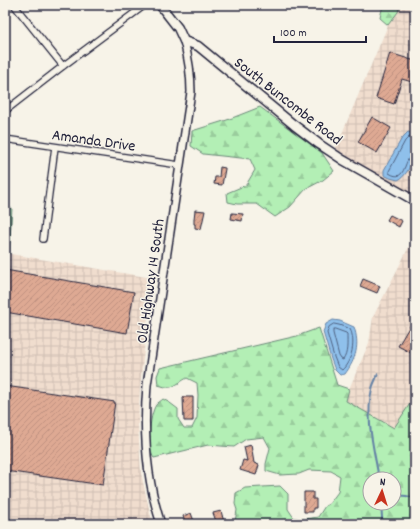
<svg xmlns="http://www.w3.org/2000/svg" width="420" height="529" viewBox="0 0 420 529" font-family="Dekko,sans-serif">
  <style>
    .industrial { fill: url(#industrial-grid) }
    .forest { fill: url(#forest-firs); stroke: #6a8878; fill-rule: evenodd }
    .water { fill: #8fc0eb; stroke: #6381a5 }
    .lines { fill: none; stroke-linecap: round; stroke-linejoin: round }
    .shore { stroke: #4e6181; stroke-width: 1 }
    .stream { stroke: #6381a5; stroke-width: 2 }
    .building { fill: url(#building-hatch); stroke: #22223b }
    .street-casing { stroke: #22223b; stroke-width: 8 }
    .secondary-casing { stroke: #22223b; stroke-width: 10 }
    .primary-casing { stroke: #22223b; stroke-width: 11 }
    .street { stroke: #f7f3e8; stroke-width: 5.5 }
    .secondary { stroke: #f7f3e8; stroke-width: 7 }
    .primary { stroke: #f7f3e8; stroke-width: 8 }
    .labels { text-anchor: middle; stroke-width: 3; stroke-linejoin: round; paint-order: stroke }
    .street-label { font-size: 16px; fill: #22223b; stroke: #f7f3e8 }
  </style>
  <defs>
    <pattern id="industrial-grid" width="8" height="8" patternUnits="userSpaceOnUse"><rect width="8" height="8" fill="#f0ddce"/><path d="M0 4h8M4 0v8" fill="none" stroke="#cebdb2"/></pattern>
    <pattern id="forest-firs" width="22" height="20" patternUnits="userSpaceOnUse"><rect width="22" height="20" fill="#b3efb5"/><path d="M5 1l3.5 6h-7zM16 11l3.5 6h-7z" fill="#9acd9d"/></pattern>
    <pattern id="building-hatch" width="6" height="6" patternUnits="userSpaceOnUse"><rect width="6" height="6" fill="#dea993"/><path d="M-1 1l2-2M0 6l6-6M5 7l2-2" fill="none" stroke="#be9180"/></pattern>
  </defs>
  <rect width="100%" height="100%" fill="#f7f3e8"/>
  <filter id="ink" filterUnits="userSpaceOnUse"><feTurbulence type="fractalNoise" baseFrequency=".025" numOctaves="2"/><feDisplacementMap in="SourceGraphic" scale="8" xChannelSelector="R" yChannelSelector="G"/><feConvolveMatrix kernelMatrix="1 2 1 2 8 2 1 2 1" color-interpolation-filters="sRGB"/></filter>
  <g filter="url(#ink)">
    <!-- industrial -->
    <g class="industrial">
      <polygon points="400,5 415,5 415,196 335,150 388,25 398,12"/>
      <polygon points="415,235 415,407 412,403 394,428 346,401 349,389 369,343 373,317"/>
      <polygon points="5,253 152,278 140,387 138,424 141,473 150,513 153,524 5,524"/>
    </g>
    <!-- forest -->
    <g class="forest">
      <polygon points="383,5 400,5 398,12 388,25 380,18"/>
      <polygon points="260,107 322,153 334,171 323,180 306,189 290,207 275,217 257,204 237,204 228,202 227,193 246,185 255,170 250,159 203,154 191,146 192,131 227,120"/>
      <polygon points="12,208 9,254 5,253 5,211"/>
      <path d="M319,328L337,385L349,389L346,401L394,428L411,402L415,407V524H232L235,522L237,510L235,504L236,493L245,488L280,486L288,494V509L294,518L305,519L318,517L325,506L329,504L338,492L340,476L331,471L309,470L299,474L280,475L266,471V464L270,448L264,437L246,439L234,447L208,445L154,458C147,450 149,415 156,405C157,403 161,401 163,399L170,403L178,409V419L184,428H192L197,418L198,395L197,383L187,378C183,380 175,386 171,387C167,388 162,386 158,385L157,376L160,368L297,336ZM370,479H394V503H370Z"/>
    </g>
    <!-- water -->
    <g class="water">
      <path d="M408,132L415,134C415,140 416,147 415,154C413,162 406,177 398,180L390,178L384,175V170L402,138Z"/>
      <path d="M333,320L340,321L354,327C360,345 356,359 345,374L340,375L335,370L331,359L323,332L326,324Z"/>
    </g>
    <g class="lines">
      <!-- shore -->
      <g class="shore">
        <path d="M415,137H409L405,141L389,171V173C408,185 402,155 415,154"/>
        <path d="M334,324L339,325L350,329C356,341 352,361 342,370L338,367L334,357L327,333L329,327Z"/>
        <path d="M335,329L346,333L347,334C347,344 348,353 343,360L341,359L339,356L333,333V330Z"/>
      </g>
      <!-- stream -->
      <g class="stream">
        <path d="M378,374C376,379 373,384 372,389C365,418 374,449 379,479"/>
        <polyline points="394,495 406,496 415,498"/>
        <polyline points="381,503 382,517 382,524"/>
      </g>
    </g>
    <!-- building -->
    <g class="building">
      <polygon points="390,53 415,61 415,83 402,79 394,104 376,98"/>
      <polygon points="372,117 391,128 377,153 358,142"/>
      <polygon points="220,167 225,168 225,169 222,185 214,184 215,177 219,177"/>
      <polygon points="195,210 205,211 201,229 195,228 195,224 194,224 194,219"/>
      <polygon points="232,213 243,214 242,221 231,219"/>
      <polygon points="390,215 402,221 399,227 387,220"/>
      <polygon points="5,270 134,292 127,333 5,312"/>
      <polygon points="363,279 380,286 377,293 360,286"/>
      <polygon points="415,317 415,355 398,346"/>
      <polygon points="5,386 115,402 103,485 5,471"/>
      <polygon points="183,397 193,397 193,421 184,421"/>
      <polygon points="251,445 254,463 259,465 256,475 240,470 243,460 247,461 244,447"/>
      <polygon points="304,492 313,492 313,499 316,499 316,508 313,508 313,512 304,512"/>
      <polygon points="221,511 224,522 217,524 213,513"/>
      <polygon points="191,513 195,524 186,524 183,516"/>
    </g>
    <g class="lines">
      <defs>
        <g id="street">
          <polyline points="14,5 63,66"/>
          <polyline points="5,111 63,66 145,5"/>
          <polyline points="5,139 179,165"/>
          <polyline points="43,239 55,147"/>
        </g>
        <path id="secondary" d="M161,524C146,479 143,433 147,385L191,92C191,73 189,60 184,41"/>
        <polyline id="primary" points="160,5 178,28 184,41 198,46 294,125 319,144 343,160 415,201"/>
      </defs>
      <!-- street casing -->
      <use href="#street" class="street-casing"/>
      <!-- secondary casing -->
      <use href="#secondary" class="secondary-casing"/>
      <!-- primary casing -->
      <use href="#primary" class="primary-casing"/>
      <!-- street -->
      <use href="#street" class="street"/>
      <!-- secondary -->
      <use href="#secondary" class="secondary"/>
      <!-- primary -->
      <use href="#primary" class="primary"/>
    </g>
  </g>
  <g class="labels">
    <!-- street labels -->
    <g class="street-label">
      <text transform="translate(289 100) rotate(38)" y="6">South Buncombe Road</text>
      <text transform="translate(94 139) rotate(8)" y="6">Amanda Drive</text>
      <text transform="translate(149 281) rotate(-82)" y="6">Old Highway 14 South</text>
    </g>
  </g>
  <!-- margin -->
  <rect width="420" height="529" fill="none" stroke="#f7f3e8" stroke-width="20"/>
  <rect x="10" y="10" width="400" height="509" fill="none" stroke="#22223b" stroke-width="1.5" filter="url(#ink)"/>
  <!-- north arrow -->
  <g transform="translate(382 491) rotate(4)"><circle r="19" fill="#f7f3e8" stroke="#a29fa3"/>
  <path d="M0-3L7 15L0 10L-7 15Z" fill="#c8321e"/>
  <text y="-6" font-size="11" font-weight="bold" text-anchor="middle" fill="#22223b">N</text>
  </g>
  <!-- scale -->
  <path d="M274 36v6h92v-6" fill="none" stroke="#22223b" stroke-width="2"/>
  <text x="280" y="36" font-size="12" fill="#22223b" stroke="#f7f3e8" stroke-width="3" paint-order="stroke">100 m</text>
</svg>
